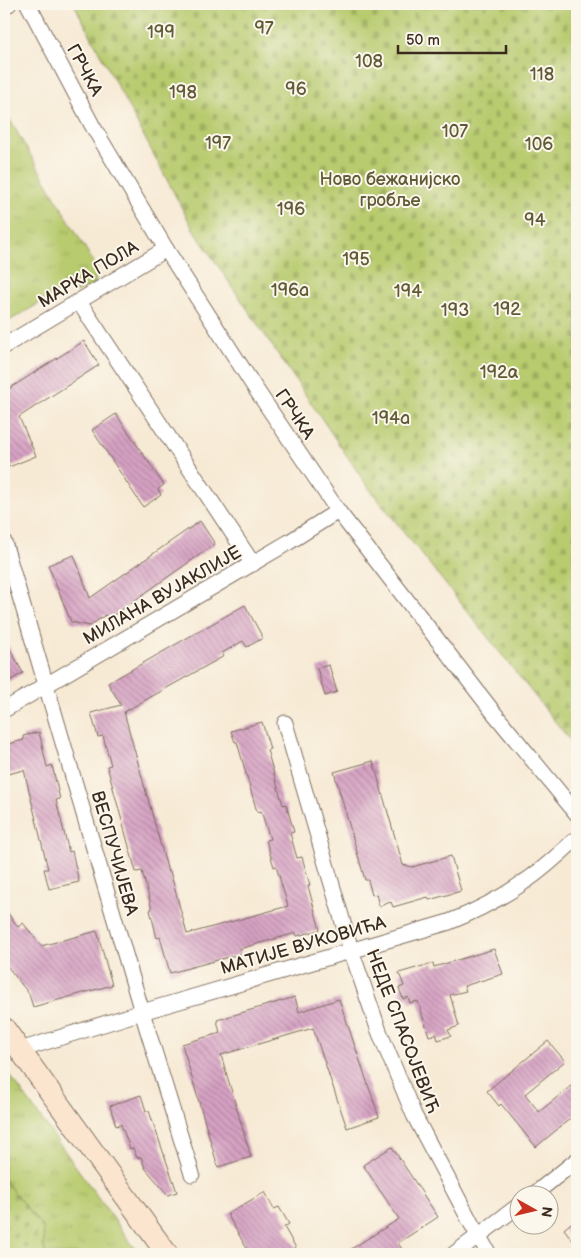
<svg xmlns="http://www.w3.org/2000/svg" width="581" height="1258" viewBox="0 0 581 1258" font-family="'Balsamiq Sans',sans-serif">
  <style>
    .grass { fill: url(#grass-tufts); stroke: #7a7a46 }
    .cemetery { fill: url(#cemetery-stones); stroke: #7a7a46 }
    .building { fill: url(#building-back-hatch) }
    .lines { fill: none; stroke-linecap: round; stroke-linejoin: round }
    .street-casing { stroke: #7d6d5e; stroke-width: 17 }
    .secondary-casing { stroke: #7d6d5e; stroke-width: 23 }
    .street { stroke: #fff; stroke-width: 15 }
    .secondary { stroke: #fbe5cf; stroke-width: 21 }
    .labels { text-anchor: middle; stroke-width: 4; stroke-linejoin: round; paint-order: stroke }
    .park-label { font-size: 18px; fill: #605a36; stroke: #fbf7ec }
    .street-label { font-size: 18px; fill: #3b2a1e; stroke: #fbf7ec }
  </style>
  <defs>
    <pattern id="grass-tufts" width="24" height="20" patternUnits="userSpaceOnUse" patternTransform="scale(1.25)"><rect width="24" height="20" fill="#b8cb6e"/><path d="M3 7l-1-3M5 7V3M7 7l1-3M15 17l-1-3M17 17v-4M19 17l1-3" fill="none" stroke="#9fae5f"/></pattern>
    <pattern id="cemetery-stones" width="16" height="16" patternUnits="userSpaceOnUse" patternTransform="scale(1.25)"><rect width="16" height="16" fill="#b8cb6e"/><path d="M2 7V4a2 2 0 0 1 4 0v3zM10 15v-3a2 2 0 0 1 4 0v3z" fill="#9fae5f"/></pattern>
    <pattern id="building-back-hatch" width="6" height="6" patternUnits="userSpaceOnUse" patternTransform="scale(1.25)"><rect width="6" height="6" fill="#d6a1c3"/><path d="M-1 5l2 2M0 0l6 6M5-1l2 2" fill="none" stroke="#af839e"/></pattern>
  </defs>
  <rect width="100%" height="100%" fill="#fbf7ec"/>
  <filter id="ink" filterUnits="userSpaceOnUse"><feTurbulence type="fractalNoise" baseFrequency=".02" numOctaves="2"/><feDisplacementMap in="SourceGraphic" scale="10" xChannelSelector="R" yChannelSelector="G"/><feConvolveMatrix kernelMatrix="1 2 1 2 8 2 1 2 1" color-interpolation-filters="sRGB"/></filter>
  <filter id="wash" filterUnits="userSpaceOnUse"><feTurbulence type="fractalNoise" baseFrequency=".0096" numOctaves="4" result="noise"/><feDisplacementMap in="SourceGraphic" scale="20" xChannelSelector="R" yChannelSelector="G"/><feGaussianBlur stdDeviation="1.12" result="paint"/><feColorMatrix in="noise" values="0 0 0 0 0 0 0 0 0 0 0 0 0 0 0 0 0 1.4 0 .05"/><feComposite in="paint" operator="in"/></filter>
  <g filter="url(#wash)">
    <rect width="100%" height="100%" fill="#f7ead5"/>
    <!-- grass -->
    <g class="grass">
      <polygon points="4,110 97,268 95,284 75,293 69,286 4,324"/>
      <polygon points="4,1067 139,1254 45,1254 43,1228 4,1180"/>
    </g>
    <!-- cemetery -->
    <g class="cemetery">
      <polygon points="74,4 577,4 577,749 368,487 193,229"/>
      <polygon points="4,1180 43,1228 45,1254 4,1254"/>
    </g>
    <g id="blocks">
      <!-- building -->
      <g class="building">
        <polygon points="84,341 99,365 19,417 36,456 9,467 4,454 4,392"/>
        <polygon points="116,414 164,485 158,489 161,495 143,507 92,430"/>
        <polygon points="200,521 215,544 108,619 105,615 90,626 71,622 48,565 74,555 90,598"/>
        <polygon points="245,605 263,638 247,647 243,641 222,653 224,656 124,712 168,872 170,871 187,934 288,906 276,866 274,867 266,840 270,839 261,811 257,812 237,742 235,742 231,731 262,722 270,749 267,750 283,805 286,804 294,832 290,833 297,858 302,857 310,885 308,886 320,930 297,936 296,933 239,949 240,954 170,973 160,937 157,938 150,910 152,909 142,871 136,872 107,766 111,765 103,736 98,737 91,713 121,705 108,683"/>
        <polygon points="4,638 23,673 4,684"/>
        <polygon points="329,665 337,692 325,696 317,668"/>
        <polygon points="39,732 47,767 52,765 60,799 56,800 69,852 72,851 79,882 49,889 44,869 48,869 24,770 4,775 4,745 24,740 23,736"/>
        <polygon points="373,761 403,865 412,867 451,856 461,891 429,900 428,897 393,907 391,902 379,906 376,894 372,895 368,880 365,880 334,772"/>
        <polygon points="4,908 18,927 23,923 41,946 97,931 112,985 33,1007 29,994 4,962"/>
        <polygon points="494,949 503,974 464,986 466,991 450,995 459,1026 448,1030 451,1036 438,1040 436,1034 429,1036 418,1001 410,1003 408,997 403,999 399,988 404,986 399,973 433,963 434,967"/>
        <polygon points="295,997 299,1012 339,999 379,1117 347,1128 313,1028 221,1055 251,1157 218,1167 182,1044 220,1033 217,1020"/>
        <polygon points="548,1041 565,1061 525,1094 539,1112 577,1081 577,1113 536,1147 501,1104 499,1106 487,1091"/>
        <polygon points="141,1095 146,1111 149,1111 177,1192 168,1195 145,1168 141,1157 137,1158 133,1148 130,1149 121,1124 116,1126 110,1106"/>
        <polygon points="392,1147 438,1217 398,1243 405,1254 343,1254 399,1219 363,1165"/>
        <polygon points="265,1192 274,1209 279,1207 289,1224 284,1227 296,1248 285,1254 250,1254 227,1214"/>
        <polygon points="577,1218 577,1246 564,1229"/>
      </g>
    </g>
  </g>
  <g filter="url(#ink)">
    <use href="#blocks" fill-opacity="0" stroke="#7d6d5e" stroke-width="1"/>
    <g class="lines">
      <defs>
        <g id="street">
          <polyline points="28,4 92,125 166,249 255,388 338,511 494,713 577,814"/>
          <polyline points="4,6 9,4"/>
          <polyline points="79,302 253,564"/>
          <polyline points="4,346 166,249"/>
          <polyline points="4,542 142,1012 192,1174"/>
          <polyline points="4,710 289,542 338,511"/>
          <polyline points="285,723 351,950 379,1031 414,1115 471,1223 489,1254"/>
          <path d="M20,1050L142,1012L449,922C474,912 501,898 524,882C543,870 560,853 577,838"/>
          <polyline points="532,1196 577,1160"/>
          <polyline points="454,1254 518,1206"/>
        </g>
        <polyline id="secondary" points="4,1028 167,1254"/>
      </defs>
      <!-- street casing -->
      <use href="#street" class="street-casing"/>
      <!-- secondary casing -->
      <use href="#secondary" class="secondary-casing"/>
      <!-- street -->
      <use href="#street" class="street"/>
      <!-- secondary -->
      <use href="#secondary" class="secondary"/>
    </g>
  </g>
  <g class="labels">
    <!-- park labels -->
    <g class="park-label">
      <text x="264" y="34">97</text>
      <text x="161" y="38">199</text>
      <text x="369" y="67">108</text>
      <text x="542" y="80">118</text>
      <text x="296" y="95">96</text>
      <text x="183" y="98">198</text>
      <text x="455" y="137">107</text>
      <text x="218" y="149">197</text>
      <text x="539" y="150">106</text>
      <text x="390" y="185">Ново бежанијско<tspan x="390" dy="21">гробље</tspan></text>
      <text x="291" y="215">196</text>
      <text x="535" y="226">94</text>
      <text x="356" y="265">195</text>
      <text x="290" y="296">196a</text>
      <text x="408" y="297">194</text>
      <text x="507" y="315">192</text>
      <text x="455" y="316">193</text>
      <text x="499" y="378">192а</text>
      <text x="391" y="424">194a</text>
    </g>
    <!-- street labels -->
    <g class="street-label">
      <text transform="translate(85 70) rotate(62)" y="6">ГРЧКА</text>
      <text transform="translate(88 274) rotate(-31)" y="6">МАРКА ПОЛА</text>
      <text transform="translate(295 414) rotate(56)" y="6">ГРЧКА</text>
      <text transform="translate(162 595) rotate(-30)" y="6">МИЛАНА ВУЈАКЛИЈЕ</text>
      <text transform="translate(115 853) rotate(74)" y="6">ВЕСПУЧИЈЕВА</text>
      <text transform="translate(303 945) rotate(-16)" y="6">МАТИЈЕ ВУКОВИЋА</text>
      <text transform="translate(403 1031) rotate(69)" y="6">НЕДЕ СПАСОЈЕВИЋ</text>
    </g>
  </g>
  <!-- margin -->
  <rect width="581" height="1258" fill="none" stroke="#fbf7ec" stroke-width="20"/>
  <!-- north arrow -->
  <g transform="translate(534 1210) rotate(98)"><circle r="24" fill="#fbf7ec" stroke="#aea59a"/>
  <path d="M0-4L9 19L0 12L-9 19Z" fill="#c8321e"/>
  <text y="-8" font-size="14" font-weight="bold" text-anchor="middle" fill="#3b2a1e">N</text>
  </g>
  <!-- scale -->
  <path d="M398 45v8h108v-8" fill="none" stroke="#3b2a1e" stroke-width="2.5"/>
  <text x="406" y="45" font-size="15" fill="#3b2a1e" stroke="#fbf7ec" stroke-width="4" paint-order="stroke">50 m</text>
</svg>
